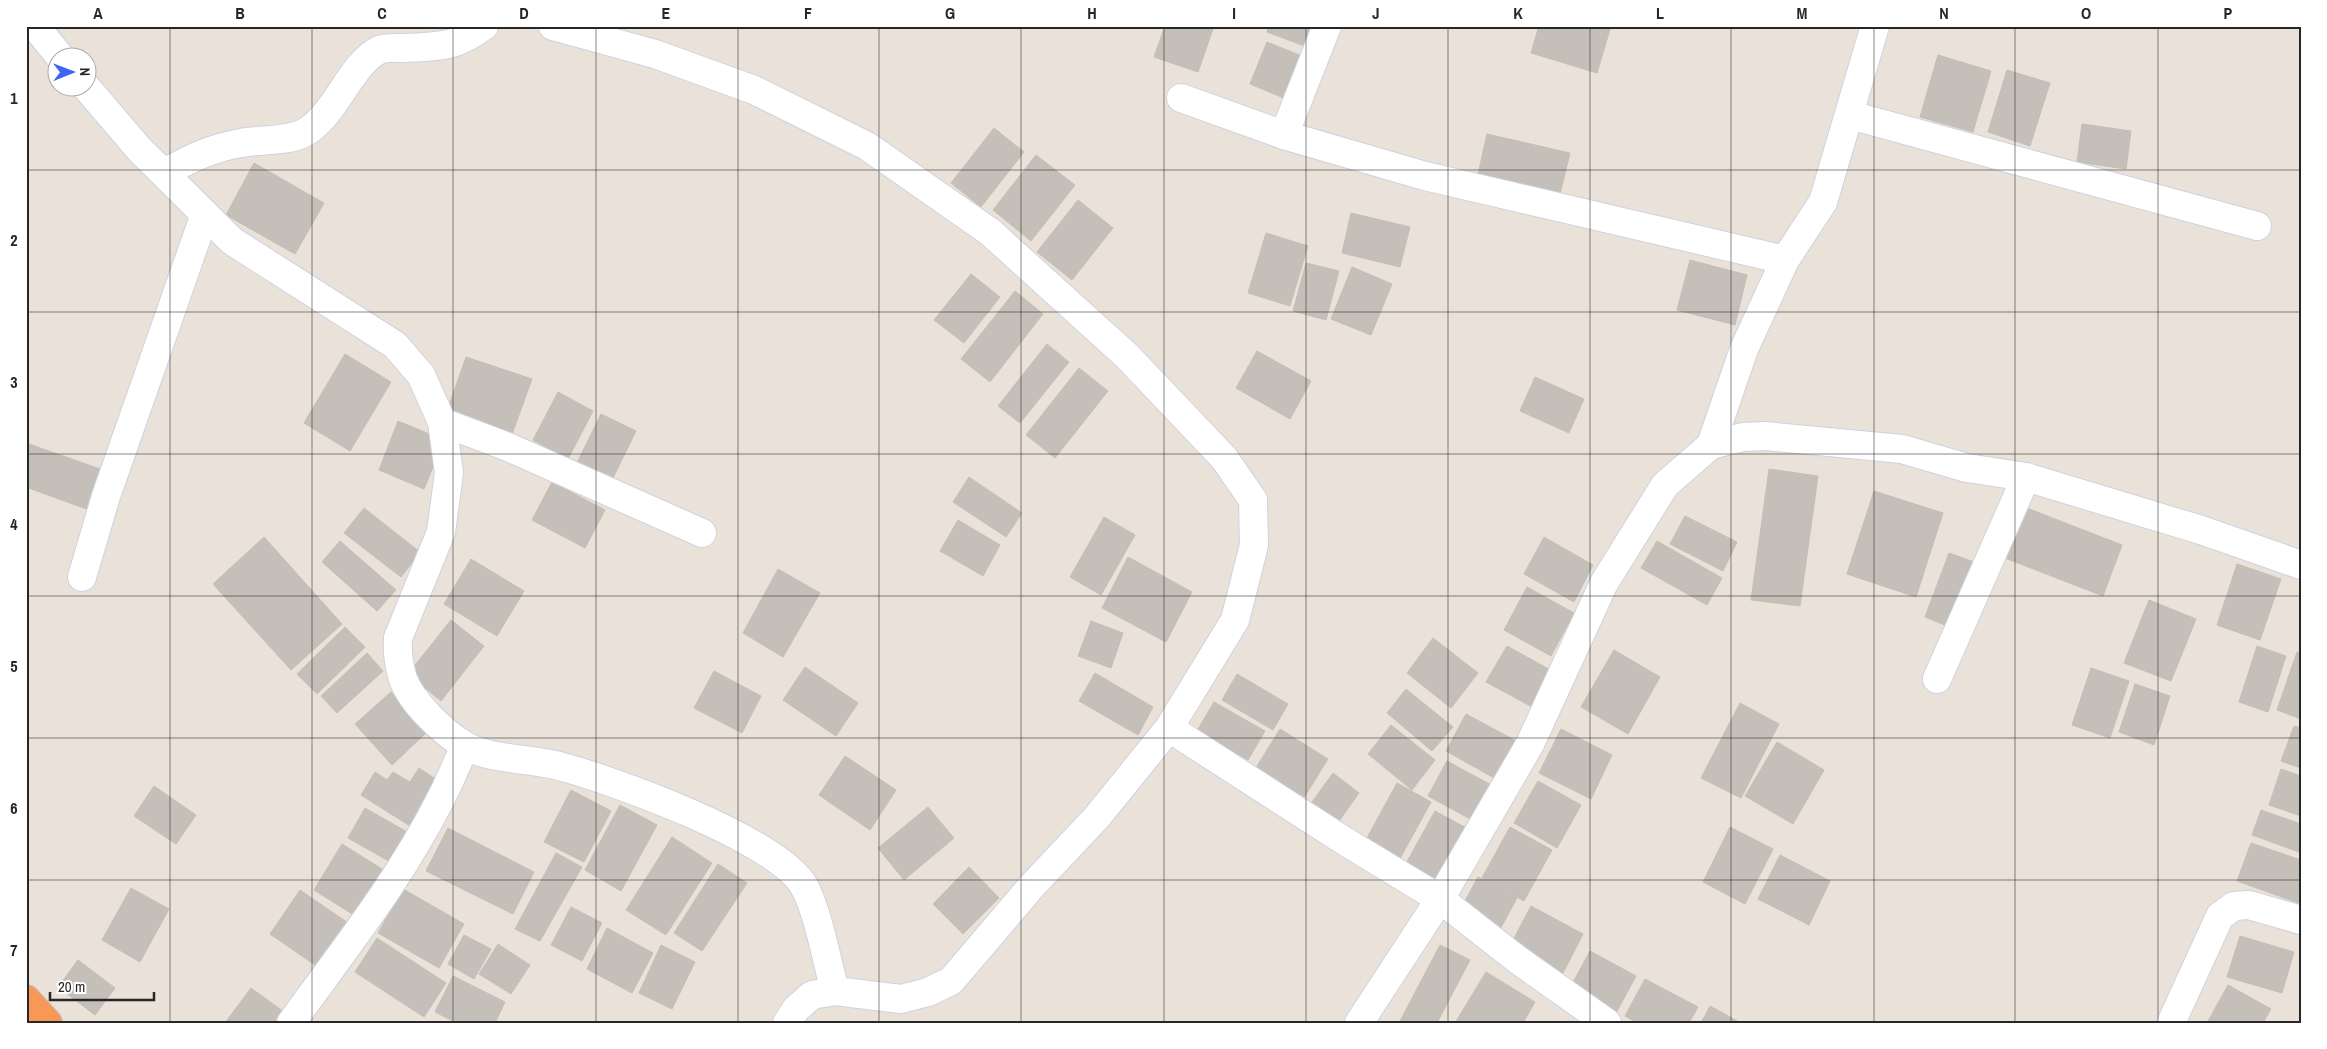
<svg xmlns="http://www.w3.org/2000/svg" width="2327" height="1049" viewBox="0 0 2327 1049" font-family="'Archivo Narrow',sans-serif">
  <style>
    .building { fill: #c5bfb9; stroke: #c4beb3 }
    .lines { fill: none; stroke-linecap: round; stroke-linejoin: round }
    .street-casing { stroke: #ced2e0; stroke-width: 30 }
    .highway-casing { stroke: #c3c3c3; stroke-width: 30 }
    .street { stroke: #fff; stroke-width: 28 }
    .highway { stroke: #f79856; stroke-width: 28 }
    .grid { fill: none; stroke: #272727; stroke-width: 1; stroke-opacity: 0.55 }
    .neatline { fill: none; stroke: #272727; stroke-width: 2 }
    .grid-label { font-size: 16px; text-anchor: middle; font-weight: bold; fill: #272727 }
  </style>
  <rect width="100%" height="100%" fill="#eae2d9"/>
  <!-- building -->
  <g class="building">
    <polygon points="1165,26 1214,26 1198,72 1154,57"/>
    <polygon points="1269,26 1318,26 1310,48 1267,32"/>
    <polygon points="1539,26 1600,26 1610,29 1597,73 1531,53"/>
    <polygon points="1267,42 1307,58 1291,101 1250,84"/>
    <polygon points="1938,55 1991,71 1973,132 1920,117"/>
    <polygon points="2007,70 2050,83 2030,146 1988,132"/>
    <polygon points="2082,124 2131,131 2126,169 2077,162"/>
    <polygon points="994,128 1024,152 981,207 951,183"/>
    <polygon points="1487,134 1570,153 1559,198 1477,179"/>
    <polygon points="1036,155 1075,185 1031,241 993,210"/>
    <polygon points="254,163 324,203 295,254 226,215"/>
    <polygon points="1078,200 1113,228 1072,280 1037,252"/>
    <polygon points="1351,213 1410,227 1400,267 1342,253"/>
    <polygon points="1266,233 1308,246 1290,306 1248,293"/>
    <polygon points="1690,260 1747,275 1735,325 1677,310"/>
    <polygon points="1306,263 1339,271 1326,320 1293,311"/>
    <polygon points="1352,267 1392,284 1371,335 1331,319"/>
    <polygon points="971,274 1000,297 964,343 934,320"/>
    <polygon points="1015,291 1043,314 990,382 961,359"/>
    <polygon points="1047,344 1069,362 1020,423 998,406"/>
    <polygon points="1257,351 1311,381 1290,419 1236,388"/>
    <polygon points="345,354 391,382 350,451 304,423"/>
    <polygon points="466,357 532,379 511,437 446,414"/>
    <polygon points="1079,368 1108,391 1055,458 1026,435"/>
    <polygon points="1535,377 1584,399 1569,433 1520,411"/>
    <polygon points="558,392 593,411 568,459 533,440"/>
    <polygon points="601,414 636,431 609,486 574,469"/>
    <polygon points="398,421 444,440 424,489 379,470"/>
    <polygon points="26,443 106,471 92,511 26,487"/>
    <polygon points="1769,469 1818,476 1800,606 1751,600"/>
    <polygon points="969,477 1022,513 1006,537 953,502"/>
    <polygon points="552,482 605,510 585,548 532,520"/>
    <polygon points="1874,491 1943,513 1916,597 1847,574"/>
    <polygon points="2019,505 2122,545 2103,596 2000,556"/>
    <polygon points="364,508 420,552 401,577 344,533"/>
    <polygon points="1685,516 1737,542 1723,571 1670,544"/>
    <polygon points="1104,517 1135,535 1101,595 1070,577"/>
    <polygon points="958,520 1000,545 983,576 940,551"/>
    <polygon points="264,537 342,624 291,670 213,584"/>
    <polygon points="1544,537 1593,565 1574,602 1524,574"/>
    <polygon points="340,541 396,590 377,611 322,562"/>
    <polygon points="1657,541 1722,578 1707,605 1641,568"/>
    <polygon points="1949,553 1982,565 1957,630 1925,617"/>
    <polygon points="1128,557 1192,592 1166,642 1102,608"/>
    <polygon points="471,559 524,591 497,636 444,604"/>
    <polygon points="2237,564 2281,579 2260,640 2217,625"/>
    <polygon points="778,569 820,593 783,657 743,633"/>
    <polygon points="1527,587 1574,613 1551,656 1504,630"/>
    <polygon points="2149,600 2196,619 2171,681 2124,663"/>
    <polygon points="451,620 484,646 441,701 408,674"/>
    <polygon points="1091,621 1123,633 1111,668 1078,656"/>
    <polygon points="345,627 365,647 317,694 297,674"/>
    <polygon points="1433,638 1478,673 1451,708 1407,673"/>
    <polygon points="1507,646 1554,672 1534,708 1486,682"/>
    <polygon points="2257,646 2286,656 2268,712 2239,702"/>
    <polygon points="1614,650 1660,677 1628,734 1581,707"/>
    <polygon points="2297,652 2301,653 2301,719 2277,710"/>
    <polygon points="367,653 383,671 337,713 321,696"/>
    <polygon points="805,667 858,703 836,736 783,700"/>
    <polygon points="2091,668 2129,681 2110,738 2072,725"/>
    <polygon points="714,671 761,696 742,733 694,708"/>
    <polygon points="1095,673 1153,707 1138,735 1079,701"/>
    <polygon points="1237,674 1288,704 1273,730 1222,700"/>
    <polygon points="2135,684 2170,696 2154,745 2119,732"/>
    <polygon points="1406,689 1453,727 1432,751 1387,713"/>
    <polygon points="391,692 427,732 392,765 355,724"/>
    <polygon points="1214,702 1265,731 1248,760 1197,731"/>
    <polygon points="1740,703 1779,724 1741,798 1701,778"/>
    <polygon points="1466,714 1516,741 1496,779 1446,751"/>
    <polygon points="1391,725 1435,760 1412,790 1368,754"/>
    <polygon points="2294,726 2301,728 2301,768 2281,761"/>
    <polygon points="1280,729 1328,759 1302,801 1254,771"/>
    <polygon points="1561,729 1612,755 1591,799 1539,773"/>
    <polygon points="1777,742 1824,770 1793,824 1745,796"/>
    <polygon points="845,756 896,790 870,830 819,795"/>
    <polygon points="1447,761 1493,786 1474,821 1428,796"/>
    <polygon points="419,768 437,780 422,803 432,809 418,831 361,795 375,772 387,780 393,772 410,782"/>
    <polygon points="2281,769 2301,776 2301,816 2269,805"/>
    <polygon points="1333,773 1359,793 1334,828 1307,809"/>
    <polygon points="1538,781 1581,805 1557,848 1514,823"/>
    <polygon points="1397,783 1431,802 1396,866 1362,847"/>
    <polygon points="154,786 196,815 176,844 134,816"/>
    <polygon points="571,790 611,811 584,862 544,842"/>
    <polygon points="620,805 657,825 621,891 585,870"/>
    <polygon points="928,807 954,838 904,880 878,848"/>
    <polygon points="365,808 409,833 392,863 348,838"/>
    <polygon points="2261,810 2301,824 2299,852 2252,835"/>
    <polygon points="1435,811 1468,829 1436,888 1403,869"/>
    <polygon points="1510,827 1552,850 1524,901 1482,878"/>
    <polygon points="1730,827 1773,849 1745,904 1703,882"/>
    <polygon points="448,828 534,872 513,914 426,871"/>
    <polygon points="672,837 712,863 666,935 626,910"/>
    <polygon points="2251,843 2301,860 2301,904 2237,881"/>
    <polygon points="342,844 390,874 362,920 314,890"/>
    <polygon points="556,853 582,867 540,941 515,929"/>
    <polygon points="1780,855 1830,881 1809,925 1758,899"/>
    <polygon points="718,864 747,883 702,951 674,933"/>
    <polygon points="969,867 999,898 963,934 933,904"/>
    <polygon points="1478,877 1517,898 1498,933 1459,912"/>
    <polygon points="131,888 169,909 140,962 102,940"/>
    <polygon points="403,889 464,924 439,968 378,933"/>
    <polygon points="300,890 351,925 321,969 270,934"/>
    <polygon points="1531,906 1583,934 1563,973 1511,944"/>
    <polygon points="571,907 602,923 582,961 551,945"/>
    <polygon points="607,928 653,953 632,993 587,969"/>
    <polygon points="464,935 491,949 474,979 448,964"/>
    <polygon points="2240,936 2294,952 2282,993 2227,977"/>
    <polygon points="377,938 446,983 424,1017 355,972"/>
    <polygon points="498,944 530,965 511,994 479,974"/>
    <polygon points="661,945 695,962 672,1009 639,993"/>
    <polygon points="1440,945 1470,960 1437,1023 1399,1023"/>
    <polygon points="1590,951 1636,976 1616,1013 1570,988"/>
    <polygon points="78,960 115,988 95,1015 58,987"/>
    <polygon points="1486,972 1535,1002 1523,1023 1455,1023"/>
    <polygon points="453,976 505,1002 495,1023 457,1023 435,1012"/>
    <polygon points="1645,979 1698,1007 1689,1023 1637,1023 1625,1016"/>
    <polygon points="2228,985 2271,1009 2263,1023 2207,1023"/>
    <polygon points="251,988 291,1017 287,1023 225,1023"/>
    <polygon points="1710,1006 1741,1023 1701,1023"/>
  </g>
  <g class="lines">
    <defs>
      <g id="street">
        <polyline points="35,26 61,58"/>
        <polyline points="553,26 655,54 754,90 867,146 990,232 1127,356 1224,458 1253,500 1254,545 1235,620 1169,728 1097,817 1031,887 951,981 928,992 901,999 835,991 812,995 796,1009 787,1023"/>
        <path d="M87,88L139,149L232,241L395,345L421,375L442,422L449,473L441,532L398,638C397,652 399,666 403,679C412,703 443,732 464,745C485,759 533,759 559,766C613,780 778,840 804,886C818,911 827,962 835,991"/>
        <polyline points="1181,98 1284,135 1425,176 1785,260"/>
        <polyline points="1850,115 2257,226"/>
        <polyline points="1284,135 1327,26"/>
        <path d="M164,173C190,159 211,148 241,143C261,139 283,142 302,134C334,119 350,64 379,50C386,47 397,48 405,48C441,46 454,48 484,26"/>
        <polyline points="442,422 508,447 702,533"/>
        <polyline points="1711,445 1744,349 1785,260 1823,202 1875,26"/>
        <polyline points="82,577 106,496 205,214"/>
        <polyline points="1937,679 2026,477"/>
        <polyline points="1169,728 1346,842 1440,899 1518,960 1607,1023"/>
        <path d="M291,1023C343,951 399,881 439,802C449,784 456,765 465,746"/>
        <polyline points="1359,1023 1440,899 1530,744 1604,583 1665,485 1711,445 1743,437 1765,436 1902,449 1967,468 2026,477 2201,530 2301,565"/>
        <polyline points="2171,1023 2220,916 2234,906 2249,905 2301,920"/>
      </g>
      <polyline id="highway" points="26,999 48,1023"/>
    </defs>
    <!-- street casing -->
    <use href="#street" class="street-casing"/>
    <!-- highway casing -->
    <use href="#highway" class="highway-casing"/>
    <!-- street -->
    <use href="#street" class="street"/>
    <!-- highway -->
    <use href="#highway" class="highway"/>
  </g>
  <!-- grid -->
  <path class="grid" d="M170,26V1023M312,26V1023M453,26V1023M596,26V1023M738,26V1023M879,26V1023M1021,26V1023M1164,26V1023M1306,26V1023M1448,26V1023M1590,26V1023M1731,26V1023M1874,26V1023M2015,26V1023M2158,26V1023M26,170H2301M26,312H2301M26,454H2301M26,596H2301M26,738H2301M26,880H2301"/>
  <!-- border -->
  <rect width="2327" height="1049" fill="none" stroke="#ffffff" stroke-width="55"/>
  <!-- north arrow -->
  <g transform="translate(72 72) rotate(89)"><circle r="24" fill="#ffffff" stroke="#a9a9a9"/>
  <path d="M0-4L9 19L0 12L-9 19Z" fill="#3d64f2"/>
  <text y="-8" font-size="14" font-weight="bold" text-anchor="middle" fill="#272727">N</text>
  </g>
  <!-- scale -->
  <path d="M50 992v8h104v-8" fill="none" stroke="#272727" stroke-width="2.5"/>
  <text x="58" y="992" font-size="15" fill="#272727" stroke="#ffffff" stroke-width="4" paint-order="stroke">20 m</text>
  <rect x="28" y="28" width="2272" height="994" class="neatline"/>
  <g class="grid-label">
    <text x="98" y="19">A</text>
    <text x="240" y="19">B</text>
    <text x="382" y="19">C</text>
    <text x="524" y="19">D</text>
    <text x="666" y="19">E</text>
    <text x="808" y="19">F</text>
    <text x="950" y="19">G</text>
    <text x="1092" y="19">H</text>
    <text x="1234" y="19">I</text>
    <text x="1376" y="19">J</text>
    <text x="1518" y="19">K</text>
    <text x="1660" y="19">L</text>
    <text x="1802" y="19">M</text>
    <text x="1944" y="19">N</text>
    <text x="2086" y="19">O</text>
    <text x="2228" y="19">P</text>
    <text x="14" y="104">1</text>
    <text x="14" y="246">2</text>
    <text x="14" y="388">3</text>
    <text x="14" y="530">4</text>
    <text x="14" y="672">5</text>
    <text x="14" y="814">6</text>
    <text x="14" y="956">7</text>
  </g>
</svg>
